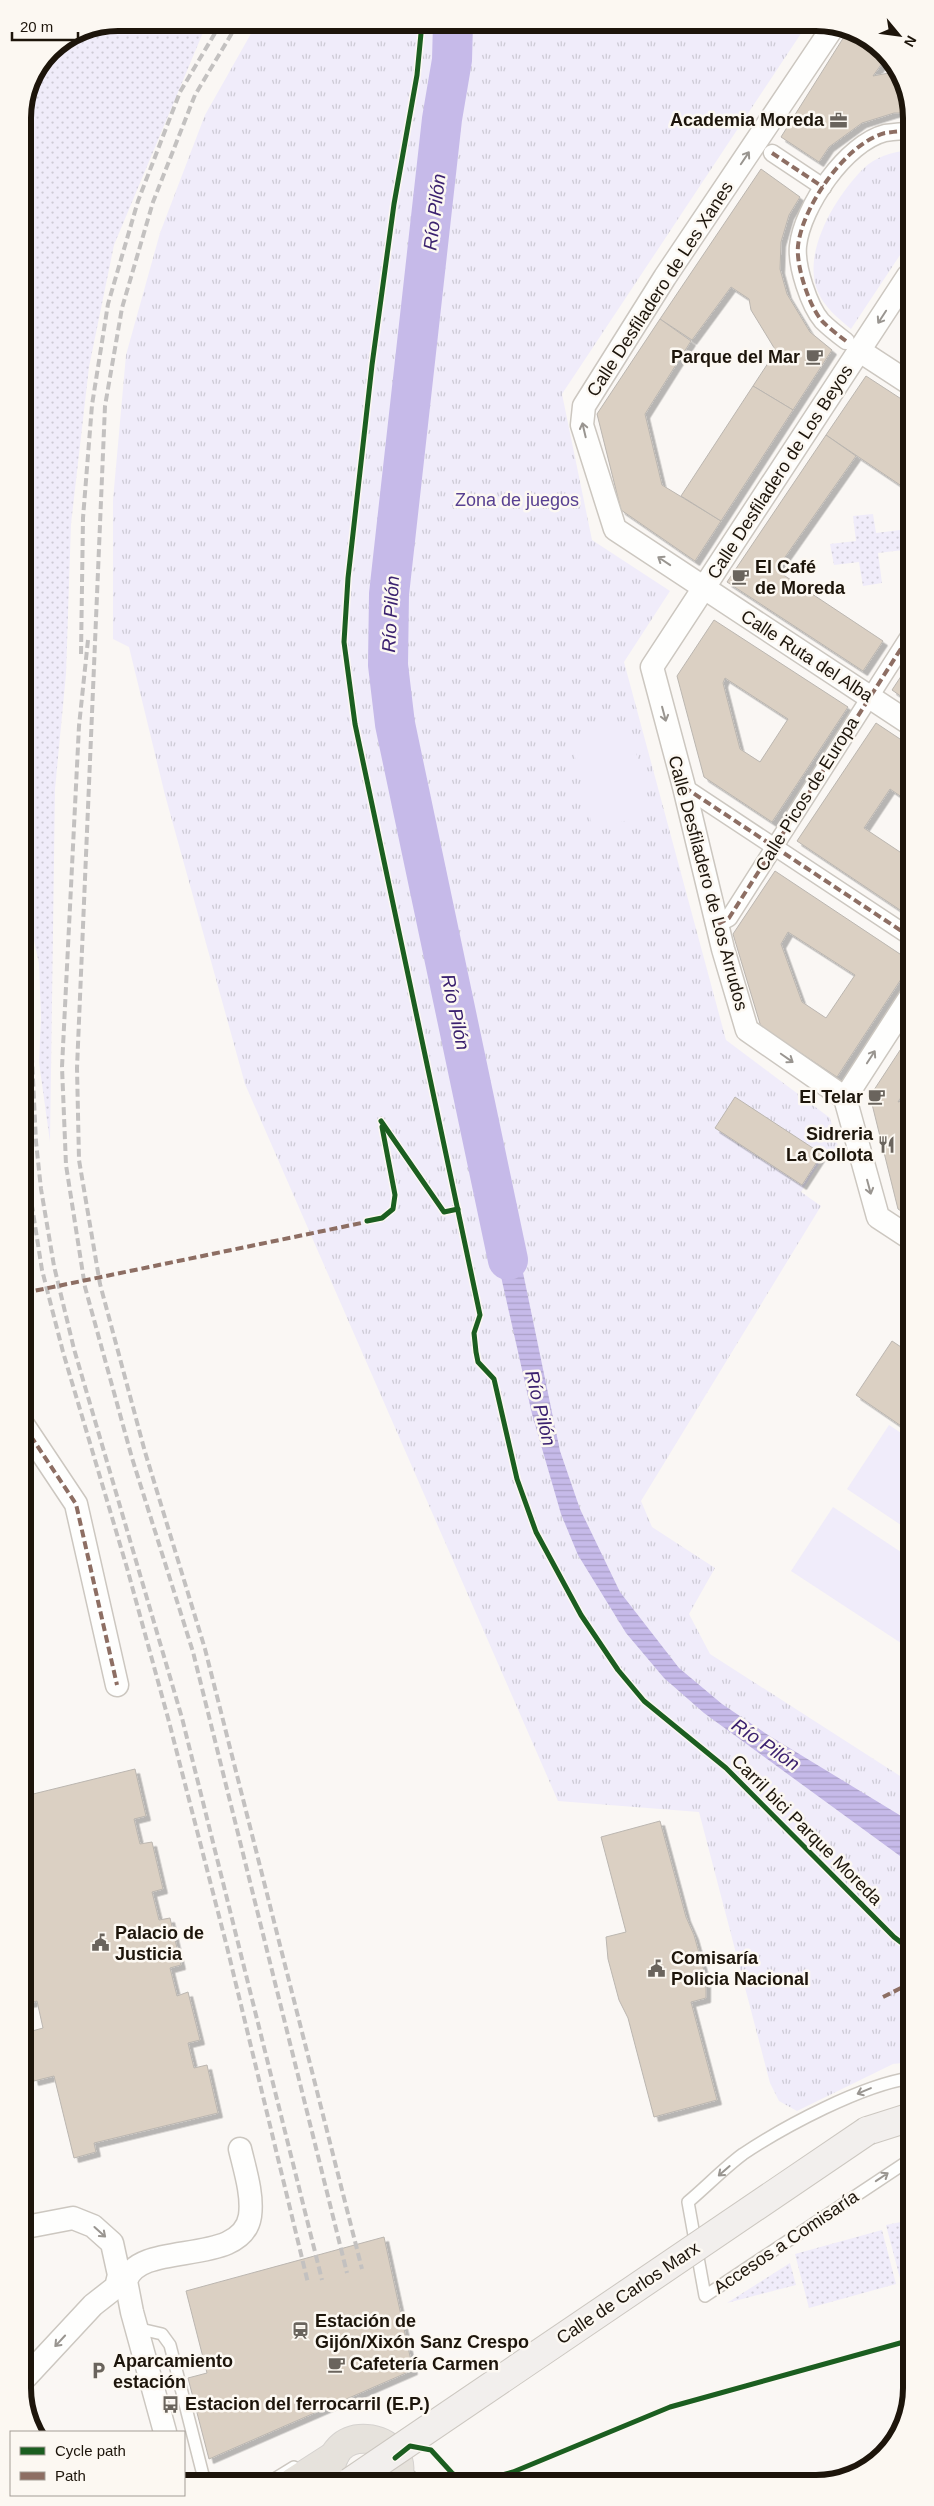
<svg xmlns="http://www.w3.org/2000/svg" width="934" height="2506" viewBox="0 0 934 2506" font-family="Helvetica,sans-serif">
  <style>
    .grass { fill: url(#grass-dots) }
    .park { fill: url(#park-tufts) }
    .garden { fill: #f0ecfa }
    .water { fill: url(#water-rules) }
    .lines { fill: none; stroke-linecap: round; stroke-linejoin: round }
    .river { stroke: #c6bae9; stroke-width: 40 }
    .building { fill: #dbd0c3; stroke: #bbb6b0; fill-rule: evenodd; filter: url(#shadow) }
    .service-casing { stroke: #ccc7c0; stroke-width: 14 }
    .pedestrian-casing { stroke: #ccc7c0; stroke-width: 19 }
    .minor-casing { stroke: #ccc7c0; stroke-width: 25 }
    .secondary-casing { stroke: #ccc7c0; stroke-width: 30 }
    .primary-casing { stroke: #d5d2cf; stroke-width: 30 }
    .service { stroke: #fefefd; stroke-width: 11 }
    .pedestrian { stroke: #fefefd; stroke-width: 16 }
    .minor { stroke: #fefefd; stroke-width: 22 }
    .secondary { stroke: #f2efed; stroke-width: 28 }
    .primary { stroke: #e6e2dc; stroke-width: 28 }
    .rail { stroke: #c3c1c0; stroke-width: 4; stroke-dasharray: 8 4; stroke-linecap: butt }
    .secondary-bridge-casing { stroke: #ccc7c0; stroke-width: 30; stroke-linecap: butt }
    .secondary-bridge { stroke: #f2efed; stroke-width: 28 }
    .quiet { stroke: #8d6e63; stroke-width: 4; stroke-dasharray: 8 4; stroke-linecap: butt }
    .cycleway-casing { stroke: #fcf8f2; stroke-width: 8 }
    .cycleway { stroke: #1b5e20; stroke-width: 5 }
    .oneway { stroke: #999590 }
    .labels { text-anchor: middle; stroke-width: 5; stroke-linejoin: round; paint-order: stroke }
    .poi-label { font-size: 18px; font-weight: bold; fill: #1d150b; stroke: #fcf8f2; text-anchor: start }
    .street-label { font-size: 18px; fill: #1d150b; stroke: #fcf8f2 }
    .park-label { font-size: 18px; fill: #584091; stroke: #fcf8f2 }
    .water-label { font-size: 19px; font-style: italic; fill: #3b216f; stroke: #fcf8f2 }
    .rim { fill: none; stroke: #1d150b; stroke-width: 6 }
  </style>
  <defs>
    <pattern id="grass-dots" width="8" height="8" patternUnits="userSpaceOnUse" patternTransform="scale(1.25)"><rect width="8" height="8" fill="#f0ecfa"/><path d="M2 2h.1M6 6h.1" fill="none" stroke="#cdcad5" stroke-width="1.8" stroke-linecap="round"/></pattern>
    <pattern id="park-tufts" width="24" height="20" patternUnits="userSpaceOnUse" patternTransform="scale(1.25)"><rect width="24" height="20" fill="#f0ecfa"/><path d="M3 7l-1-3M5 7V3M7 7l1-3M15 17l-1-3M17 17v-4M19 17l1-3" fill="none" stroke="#cdcad5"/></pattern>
    <pattern id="water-rules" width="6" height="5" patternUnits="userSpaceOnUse" patternTransform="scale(1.25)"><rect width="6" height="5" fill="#c6bae9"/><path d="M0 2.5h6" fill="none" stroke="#aa9fc6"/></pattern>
    <filter id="shadow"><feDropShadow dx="4.5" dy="4.5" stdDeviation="0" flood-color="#0004"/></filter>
  </defs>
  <rect width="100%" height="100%" fill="#faf7f4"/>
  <!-- grass -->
  <g class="grass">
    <polygon points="118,23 207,23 114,245 89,367 71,524 66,674 55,789 50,1142 39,1062 41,1017 39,964 24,893 23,112 51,50 82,30"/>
    <polygon points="908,326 909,359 903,355 900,340"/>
    <polygon points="873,514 876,533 900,530 903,550 878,553 882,583 863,586 859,562 834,565 830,544 856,541 853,516"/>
    <polygon points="901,2222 911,2259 911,2279 901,2282 886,2225"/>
    <polygon points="882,2230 896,2284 809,2308 795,2254"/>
    <polygon points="790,2263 796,2285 727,2303"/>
  </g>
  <!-- park -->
  <g class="park">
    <polygon points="257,23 808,23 562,394 592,540 670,591 624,662 726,1040 830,1118 843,1164 826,1153 801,1192 821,1206 641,1501 652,1527 715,1568 689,1614 710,1654 911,1783 911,2062 893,2064 797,2111 779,2101 770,2083 699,1812 558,1801 245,1084 165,795 129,647 113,639 113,500 126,355 160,233 205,115"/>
    <path d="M908,150V243L851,329C838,318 825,308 818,292C801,253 836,196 863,169C875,157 892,152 908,150Z"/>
  </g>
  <!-- garden -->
  <g class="garden">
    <polygon points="733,23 773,23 759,33 738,29"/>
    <polygon points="628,721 652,814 593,829 570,737"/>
    <polygon points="889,1425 910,1439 910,1531 847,1489"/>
    <polygon points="833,1507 910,1558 910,1636 904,1645 791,1571"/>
  </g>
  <!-- water -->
  <polygon class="water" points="509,1205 560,1451 580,1509 620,1592 679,1668 722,1704 768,1735 911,1822 911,1864 704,1713 664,1678 626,1633 578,1555 561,1514 532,1414 486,1210"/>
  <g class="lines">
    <!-- river -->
    <polyline class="river" points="453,23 452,60 442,119 389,594 388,665 395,724 508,1260"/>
  </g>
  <!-- building -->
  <g class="building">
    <polygon points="847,32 874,42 885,59 873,76 894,72 908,93 908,113 894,113 862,123 829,147 819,162 781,137"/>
    <polygon points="761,169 800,197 789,215 781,242 780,269 787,294 810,332 832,350 793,410 753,386 776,351 751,310 749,299 731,287 692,340 660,319"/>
    <polygon points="660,319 691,341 645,414 662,485 721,521 695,561 621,510 597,414"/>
    <polygon points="866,376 909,404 909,491 826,435"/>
    <polygon points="753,386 793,410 721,521 681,496"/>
    <polygon points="826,435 856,456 776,570 883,641 863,671 727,582"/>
    <path d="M714,620L848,707L772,822L704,777L677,676ZM725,678L788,719L760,762L740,749L723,683Z"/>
    <polygon points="909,664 909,702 892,690"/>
    <polygon points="876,723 909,745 909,802 890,789 864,828 909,858 909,916 797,841"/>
    <path d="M775,871L909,960V967L837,1077L761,1027L733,934ZM788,932L855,975L826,1018L802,1002L781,944Z"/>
    <polygon points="910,1035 910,1084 898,1102 909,1099 910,1104 910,1217 898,1209 870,1096"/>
    <polygon points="735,1097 822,1154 802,1185 715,1128"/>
    <polygon points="892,1341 910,1353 910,1432 856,1395"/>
    <polygon points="135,1769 146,1816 134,1819 140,1844 152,1842 163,1889 152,1892 159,1920 170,1918 181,1965 170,1968 177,1996 188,1992 200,2040 188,2043 194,2068 207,2065 218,2113 94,2143 96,2152 74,2158 54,2076 34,2081 25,2043 25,2033 43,2028 37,2001 25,2004 25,1796"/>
    <polygon points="660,1821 686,1917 694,1935 706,1978 706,1998 691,2002 717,2100 654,2117 628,2018 619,2000 608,1959 606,1937 626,1932 601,1837"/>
    <polygon points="384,2237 413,2370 209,2459 188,2378 207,2373 186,2291"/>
  </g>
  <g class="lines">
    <defs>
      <g id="service">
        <path d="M911,2078C862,2085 785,2126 743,2154C724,2168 706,2187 688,2202L705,2296L911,2159"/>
        <polyline points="136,2328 162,2334 170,2345 203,2475 211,2483"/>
        <polyline points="399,2467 417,2482"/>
        <polyline points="268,2483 294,2467"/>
      </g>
      <g id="pedestrian">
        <polyline points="772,153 823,187"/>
        <path d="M846,341C838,335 829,328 822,321C809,306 796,266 798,246C802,207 846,143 885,133C893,132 901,131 908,131"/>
        <polyline points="684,787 909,936"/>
        <polyline points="718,924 729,918 909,636"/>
      </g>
      <g id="minor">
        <polyline points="833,27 665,277 584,406 582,425 615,529 909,723"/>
        <polyline points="908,276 652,667 684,787 723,949 747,1030 845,1098 878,1217 910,1238"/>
        <polyline points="860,351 909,383"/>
        <polyline points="845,1098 909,999"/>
        <polyline points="24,1426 76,1504 117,1685"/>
        <polyline points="26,2227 73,2218 93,2226 112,2243 119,2275 116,2287 93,2305 26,2377"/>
        <path d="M165,2432L132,2312L126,2281C139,2239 242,2268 250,2216C253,2195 245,2170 240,2149"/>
      </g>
      <polyline id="secondary" points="867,2131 911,2117"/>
      <g id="primary">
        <polyline points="293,2482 335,2455"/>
        <path d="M332,2482C320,2419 415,2430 397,2482"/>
      </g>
    </defs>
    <!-- service casing -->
    <use href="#service" class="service-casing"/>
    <!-- pedestrian casing -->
    <use href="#pedestrian" class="pedestrian-casing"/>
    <!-- minor casing -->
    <use href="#minor" class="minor-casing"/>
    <!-- secondary casing -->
    <use href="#secondary" class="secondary-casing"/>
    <!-- primary casing -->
    <use href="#primary" class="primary-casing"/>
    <!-- service -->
    <use href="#service" class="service"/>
    <!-- pedestrian -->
    <use href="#pedestrian" class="pedestrian"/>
    <!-- minor -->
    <use href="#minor" class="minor"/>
    <!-- secondary -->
    <use href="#secondary" class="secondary"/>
    <!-- primary -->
    <use href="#primary" class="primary"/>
    <!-- rail -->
    <g class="rail">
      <polyline points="238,23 195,95 153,202 122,308 105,406 77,1068 79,1160 100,1284 145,1452 205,1649 362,2269"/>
      <polyline points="88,640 79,726 62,1067 66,1165 85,1287 132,1458 193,1652 347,2273"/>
      <polyline points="81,654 83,518 92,405 108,304 138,201 180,92 221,23"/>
      <polyline points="24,947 29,997 36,1142 41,1189 54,1266 74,1349 182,1718 322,2280"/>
      <polyline points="24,1132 29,1187 42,1270 63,1352 127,1568 168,1718 227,1947 308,2283"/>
    </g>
    <defs>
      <polyline id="secondary-bridge" points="350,2482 867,2131"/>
    </defs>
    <!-- secondary-bridge casing -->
    <use href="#secondary-bridge" class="secondary-bridge-casing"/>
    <!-- secondary-bridge -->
    <use href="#secondary-bridge" class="secondary-bridge"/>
    <!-- quiet -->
    <g class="quiet">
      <polyline points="772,153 823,187"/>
      <path d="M846,341C838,335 829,328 822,321C809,306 796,266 798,246C802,207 846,143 885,133C893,132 901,131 908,131"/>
      <polyline points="684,787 909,936"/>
      <polyline points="718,924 729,918 909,636"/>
      <polyline points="24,1293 371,1221"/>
      <polyline points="24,1426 76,1504 117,1685"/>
      <polyline points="883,1997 911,1983"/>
    </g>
    <defs>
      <g id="cycleway">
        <polyline points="422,23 417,75 394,204 372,365 348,578 344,642 355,724 480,1315 474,1333 476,1352 478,1362 494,1379 517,1479 536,1532 581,1615 618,1670 644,1701 726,1768 894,1937 911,1950"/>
        <polyline points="381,1121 444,1212 458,1209"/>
        <polyline points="367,1221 382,1218 393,1209 395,1195 382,1127"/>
        <polyline points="395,2458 410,2446 431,2450 452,2473 466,2482"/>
        <polyline points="476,2482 513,2472 670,2407 911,2340"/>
      </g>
    </defs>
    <!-- cycleway casing -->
    <use href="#cycleway" class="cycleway-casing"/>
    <!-- cycleway -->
    <use href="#cycleway" class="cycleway"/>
  </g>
  <!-- one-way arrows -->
  <defs><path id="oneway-shaft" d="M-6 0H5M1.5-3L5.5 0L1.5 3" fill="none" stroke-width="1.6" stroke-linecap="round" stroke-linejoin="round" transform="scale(1.25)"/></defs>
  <g class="oneway">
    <use href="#oneway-shaft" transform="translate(745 158) rotate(-56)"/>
    <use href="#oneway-shaft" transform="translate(882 317) rotate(123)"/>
    <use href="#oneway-shaft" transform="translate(584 430) rotate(-103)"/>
    <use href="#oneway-shaft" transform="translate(664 561) rotate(-146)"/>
    <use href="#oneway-shaft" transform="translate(664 714) rotate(75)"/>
    <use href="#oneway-shaft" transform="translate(871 1057) rotate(-57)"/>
    <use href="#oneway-shaft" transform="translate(787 1058) rotate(35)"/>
    <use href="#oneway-shaft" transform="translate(869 1187) rotate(75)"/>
    <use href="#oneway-shaft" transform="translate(864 2091) rotate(157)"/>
    <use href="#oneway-shaft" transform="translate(724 2171) rotate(139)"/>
    <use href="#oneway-shaft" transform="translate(882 2177) rotate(-34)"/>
    <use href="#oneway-shaft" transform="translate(100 2232) rotate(42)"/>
    <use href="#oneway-shaft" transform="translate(60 2341) rotate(133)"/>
  </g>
  <!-- icons -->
  <defs>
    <symbol id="office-bare" viewBox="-9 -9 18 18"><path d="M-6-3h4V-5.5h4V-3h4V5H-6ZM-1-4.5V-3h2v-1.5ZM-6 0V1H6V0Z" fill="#6a645d" stroke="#fcf8f2" stroke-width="2.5" paint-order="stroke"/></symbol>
    <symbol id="cafe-bare" viewBox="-9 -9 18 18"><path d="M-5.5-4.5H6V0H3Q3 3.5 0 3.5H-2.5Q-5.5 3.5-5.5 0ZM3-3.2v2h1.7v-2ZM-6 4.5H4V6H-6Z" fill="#6a645d" stroke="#fcf8f2" stroke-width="2.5" paint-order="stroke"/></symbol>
    <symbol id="restaurant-bare" viewBox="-9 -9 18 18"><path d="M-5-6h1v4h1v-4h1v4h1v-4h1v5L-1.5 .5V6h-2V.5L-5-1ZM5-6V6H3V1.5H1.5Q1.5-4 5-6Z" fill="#6a645d" stroke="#fcf8f2" stroke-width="2.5" paint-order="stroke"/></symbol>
    <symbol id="civic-bare" viewBox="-9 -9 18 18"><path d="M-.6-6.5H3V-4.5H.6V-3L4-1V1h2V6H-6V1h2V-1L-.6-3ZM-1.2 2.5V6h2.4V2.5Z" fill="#6a645d" stroke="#fcf8f2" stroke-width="2.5" paint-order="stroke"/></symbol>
    <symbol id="station-bare" viewBox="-9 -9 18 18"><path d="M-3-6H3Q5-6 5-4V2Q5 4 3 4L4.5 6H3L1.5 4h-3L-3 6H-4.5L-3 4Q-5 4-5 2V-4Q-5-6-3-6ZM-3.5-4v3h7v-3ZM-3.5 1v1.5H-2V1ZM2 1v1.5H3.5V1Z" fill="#6a645d" stroke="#fcf8f2" stroke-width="2.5" paint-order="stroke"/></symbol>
    <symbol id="parking-bare" viewBox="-9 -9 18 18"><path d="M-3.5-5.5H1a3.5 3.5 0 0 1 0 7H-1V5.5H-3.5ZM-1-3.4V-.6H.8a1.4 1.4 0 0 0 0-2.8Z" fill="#6a645d" stroke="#fcf8f2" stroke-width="2.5" paint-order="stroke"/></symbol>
    <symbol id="bus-bare" viewBox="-9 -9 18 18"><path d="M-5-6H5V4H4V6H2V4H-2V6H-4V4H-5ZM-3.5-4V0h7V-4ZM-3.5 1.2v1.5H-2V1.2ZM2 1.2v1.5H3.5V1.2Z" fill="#6a645d" stroke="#fcf8f2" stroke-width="2.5" paint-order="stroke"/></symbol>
  </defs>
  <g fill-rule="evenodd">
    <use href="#office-bare" x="826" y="108" width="25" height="25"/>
    <use href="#cafe-bare" x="802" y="344" width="25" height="25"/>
    <use href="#cafe-bare" x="728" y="564" width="25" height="25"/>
    <use href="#cafe-bare" x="864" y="1084" width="25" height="25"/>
    <use href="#restaurant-bare" x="874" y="1132" width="25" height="25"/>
    <use href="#civic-bare" x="88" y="1930" width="25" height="25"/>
    <use href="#civic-bare" x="644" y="1956" width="25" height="25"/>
    <use href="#station-bare" x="288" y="2318" width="25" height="25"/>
    <use href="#cafe-bare" x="324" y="2352" width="25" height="25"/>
    <use href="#parking-bare" x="86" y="2358" width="25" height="25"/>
    <use href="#bus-bare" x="158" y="2392" width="25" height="25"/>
  </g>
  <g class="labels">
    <!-- poi labels -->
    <g class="poi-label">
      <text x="824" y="126" text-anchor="end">Academia Moreda</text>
      <text x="800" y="363" text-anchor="end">Parque del Mar</text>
      <text x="755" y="573">El Café<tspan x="755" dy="21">de Moreda</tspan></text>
      <text x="863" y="1103" text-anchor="end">El Telar</text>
      <text x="873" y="1140" text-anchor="end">Sidreria<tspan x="873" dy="21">La Collota</tspan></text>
      <text x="115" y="1939">Palacio de<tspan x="115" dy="21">Justicia</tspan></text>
      <text x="671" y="1964">Comisaría<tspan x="671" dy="21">Policia Nacional</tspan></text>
      <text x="315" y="2327">Estación de<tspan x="315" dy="21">Gijón/Xixón Sanz Crespo</tspan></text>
      <text x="113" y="2367">Aparcamiento<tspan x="113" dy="21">estación</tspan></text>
      <text x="350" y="2370">Cafetería Carmen</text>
      <text x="185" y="2410">Estacion del ferrocarril (E.P.)</text>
    </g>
    <!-- street labels -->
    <g class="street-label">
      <text transform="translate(660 289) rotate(-57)" y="6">Calle Desfiladero de Les Xanes</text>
      <text transform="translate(780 472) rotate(-57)" y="6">Calle Desfiladero de Los Beyos</text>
      <text transform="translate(807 656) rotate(33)" y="6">Calle Ruta del Alba</text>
      <text transform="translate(807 794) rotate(-58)" y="6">Calle Picos de Europa</text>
      <text transform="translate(708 883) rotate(75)" y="6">Calle Desfiladero de Los Arrudos</text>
      <text transform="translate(807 1830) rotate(45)" y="6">Carril bici Parque Moreda</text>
      <text transform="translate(786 2242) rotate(-34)" y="6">Accesos a Comisaría</text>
      <text transform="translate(628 2293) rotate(-34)" y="6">Calle de Carlos Marx</text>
    </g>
    <!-- park labels -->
    <g class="park-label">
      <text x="517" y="506">Zona de juegos</text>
    </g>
    <!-- water labels -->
    <g class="water-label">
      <text transform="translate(434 212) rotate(-83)" y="7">Río Pilón</text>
      <text transform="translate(390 614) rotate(-87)" y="7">Río Pilón</text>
      <text transform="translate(456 1012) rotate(78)" y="7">Río Pilón</text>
      <text transform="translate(541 1408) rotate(76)" y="7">Río Pilón</text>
      <text transform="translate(766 1744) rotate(34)" y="7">Río Pilón</text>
    </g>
  </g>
  <!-- crop -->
  <path d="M0 0H934V2506H0ZM118 31H816A87 87 0 0 1 903 118V2388A87 87 0 0 1 816 2475H118A87 87 0 0 1 31 2388V118A87 87 0 0 1 118 31Z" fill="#fcf8f2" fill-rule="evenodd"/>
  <path class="rim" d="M118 31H816A87 87 0 0 1 903 118V2388A87 87 0 0 1 816 2475H118A87 87 0 0 1 31 2388V118A87 87 0 0 1 118 31Z"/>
  <!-- legend -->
  <rect x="10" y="2431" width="175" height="65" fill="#fcf8f2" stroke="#a39d96"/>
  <rect x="20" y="2447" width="25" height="8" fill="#1b5e20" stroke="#a39d96"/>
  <text x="55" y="2456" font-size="15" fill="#1d150b">Cycle path</text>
  <rect x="20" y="2472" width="25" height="8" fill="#8d6e63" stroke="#a39d96"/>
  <text x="55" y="2481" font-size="15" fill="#1d150b">Path</text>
  <!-- north arrow -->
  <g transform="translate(899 35) rotate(119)" stroke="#fcf8f2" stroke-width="4" paint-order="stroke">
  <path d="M0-4L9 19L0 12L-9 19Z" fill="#1d150b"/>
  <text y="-8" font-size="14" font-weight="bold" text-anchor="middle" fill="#1d150b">N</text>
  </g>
  <!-- scale -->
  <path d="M12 32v8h66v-8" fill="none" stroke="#1d150b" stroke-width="2.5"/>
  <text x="20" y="32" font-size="15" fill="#1d150b" stroke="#fcf8f2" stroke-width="4" paint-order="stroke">20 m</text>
</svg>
